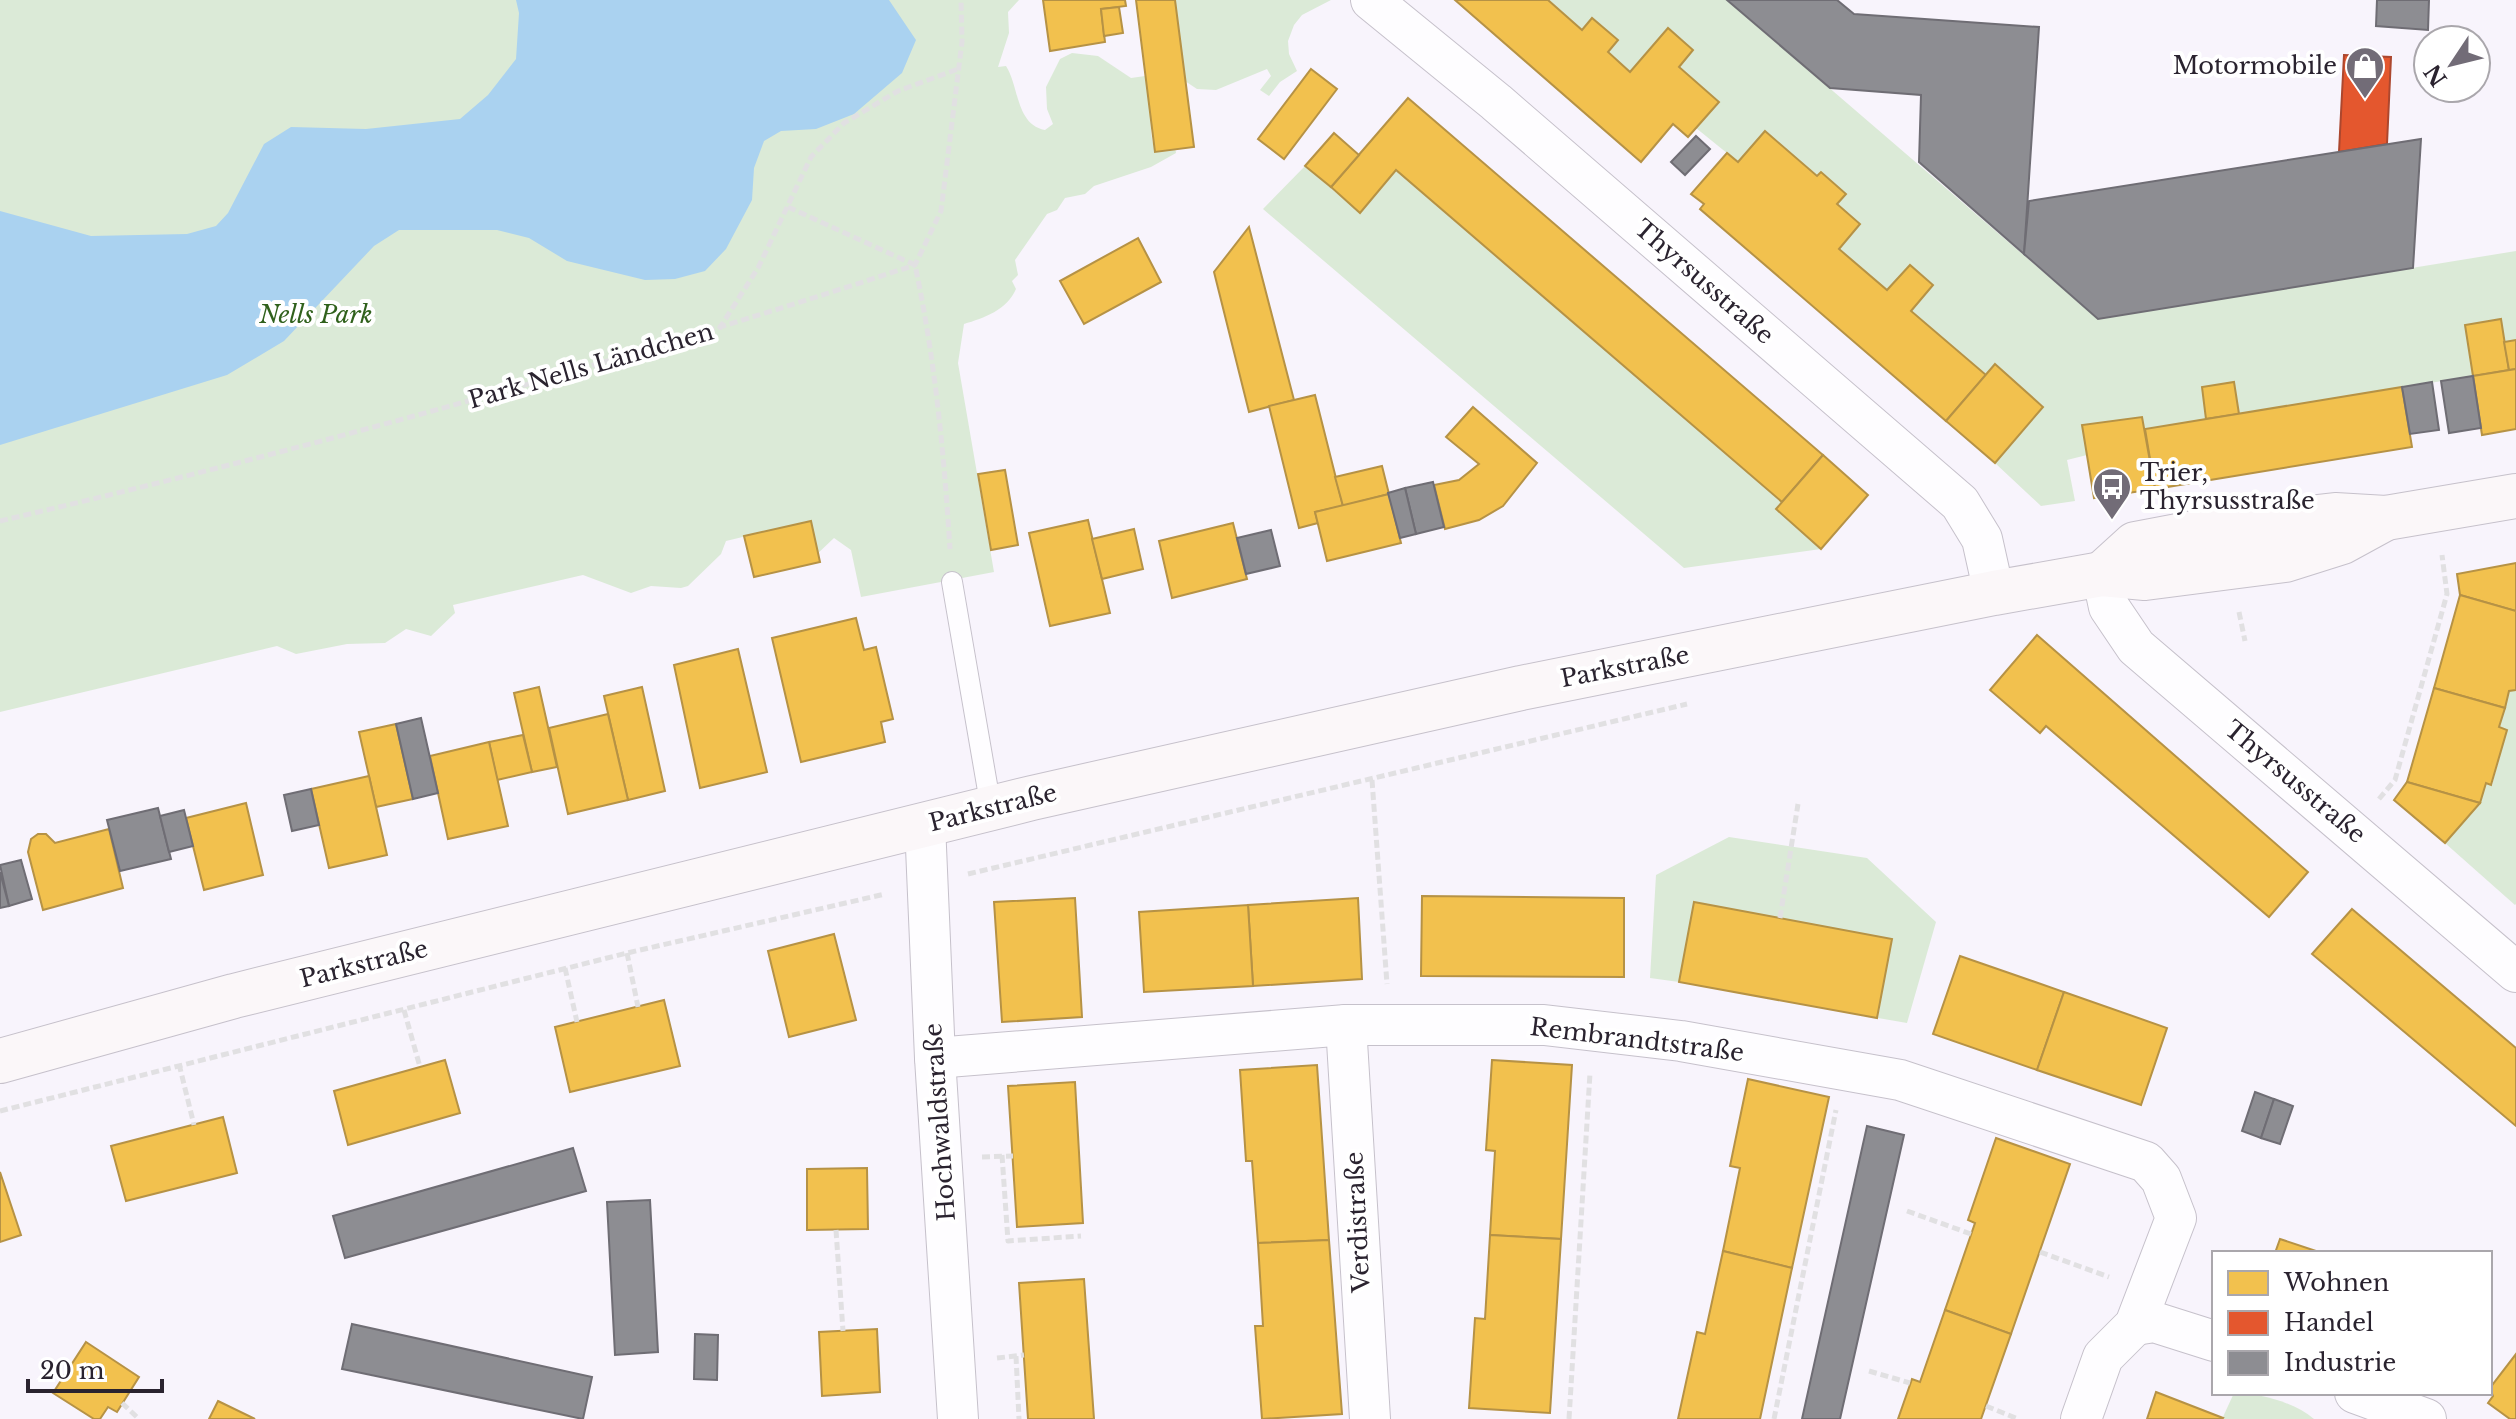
<svg xmlns="http://www.w3.org/2000/svg" width="2516" height="1419" viewBox="0 0 2516 1419" font-family="'Libre Baskerville',serif">
  <style>
    .green { fill: #dbead7 }
    .water { fill: #aad2f0 }
    .homes { fill: #f2c14e; stroke: #b69245; stroke-width: 2 }
    .shops { fill: #e4572e; stroke: #ac472e; stroke-width: 2 }
    .industry { fill: #8d8d92; stroke: #6f6d74; stroke-width: 2 }
    .lines { fill: none; stroke-linecap: round; stroke-linejoin: round }
    .lane-casing { stroke: #c6c1cb; stroke-width: 22 }
    .street-casing { stroke: #c6c1cb; stroke-width: 42 }
    .secondary-casing { stroke: #c6c1cb; stroke-width: 46 }
    .path { stroke: #e1e0e2; stroke-width: 5; stroke-dasharray: 8 4; stroke-linecap: butt }
    .lane { stroke: #fefdff; stroke-width: 20 }
    .street { stroke: #fefdff; stroke-width: 40 }
    .secondary { stroke: #fbf7f9; stroke-width: 44 }
    .labels { text-anchor: middle; stroke-width: 8; stroke-linejoin: round; paint-order: stroke }
    .poi-label { font-size: 24px; fill: #2a232f; stroke: #fff; text-anchor: end }
    .street-label { font-size: 24px; fill: #2a232f; stroke: #fff }
    .park-label { font-size: 24px; font-style: italic; fill: #30611c; stroke: #fff }
  </style>
  <rect width="100%" height="100%" fill="#f8f4fc"/>
  <!-- green -->
  <g class="green">
    <path d="M0,0H1019L1008,12L1009,33L998,67L1006,66C1019,86 1016,125 1045,130L1053,124L1047,109L1046,87L1060,59L1072,53L1098,56L1131,78L1152,75C1153,94 1146,140 1157,150L1175,147L1176,153L1151,167L1094,186L1085,194L1065,198L1057,210L1047,214L1015,260L1018,275L1012,281L1016,289C1007,310 984,318 964,324L958,363L994,572L861,597L851,550L834,538L814,557L755,534L726,541L721,554L688,586L681,588L651,586L631,593L583,575L453,605L455,613L431,636L406,629L385,643L347,644L296,654L277,646L0,712Z"/>
    <polygon points="1162,0 1331,0 1302,15 1294,25 1288,41 1289,54 1297,71 1280,82 1269,96 1260,90 1271,76 1267,69 1216,90 1197,89 1182,79"/>
    <polygon points="1548,0 1727,0 2098,319 2516,251 2516,340 2504,342 2500,319 2465,325 2473,376 2239,414 2233,382 2202,387 2206,419 2145,429 2142,417 2082,425 2087,455 2067,460 2075,501 2041,506 1995,463 2043,406 1995,365 1986,375 1911,311 1933,285 1910,266 1887,290 1839,249 1860,224 1837,204 1846,194 1821,173 1817,176 1765,131 1738,162 1696,128 1679,67 1693,50 1668,29 1630,72 1608,52 1617,39 1592,18 1582,30"/>
    <polygon points="1305,166 1360,213 1396,170 1782,502 1776,509 1821,549 1684,568 1263,209"/>
    <polygon points="2516,690 2516,904 2515,905 2445,843 2480,803 2486,783 2492,785 2507,730 2499,727 2509,691"/>
    <polygon points="1729,837 1867,858 1936,922 1907,1023 1878,1018 1891,939 1695,902 1679,982 1650,978 1656,875"/>
    <path d="M2234,1393C2259,1393 2294,1402 2314,1419H2222Z"/>
  </g>
  <!-- water -->
  <polygon class="water" points="516,0 889,0 916,40 902,73 854,114 816,129 781,131 764,141 754,168 752,200 726,249 705,271 675,279 645,280 567,261 529,238 497,230 399,230 374,246 284,341 227,375 0,445 0,211 91,236 187,234 216,226 228,213 264,144 291,127 366,129 460,119 488,95 516,59 519,13"/>
  <!-- homes -->
  <g class="homes">
    <polygon points="1043,0 1125,0 1126,6 1101,9 1105,42 1050,51"/>
    <polygon points="1136,0 1175,0 1194,147 1155,152"/>
    <polygon points="1455,0 1548,0 1582,30 1592,18 1618,40 1608,52 1630,72 1668,28 1693,50 1679,67 1719,102 1688,137 1673,124 1641,162"/>
    <polygon points="1119,7 1123,33 1104,36 1101,9"/>
    <polygon points="1311,69 1337,89 1284,159 1258,139"/>
    <polygon points="1408,98 1823,455 1782,502 1396,170 1360,213 1331,187"/>
    <polygon points="1765,131 1817,176 1821,172 1846,194 1837,204 1860,224 1839,249 1887,290 1910,265 1933,285 1911,311 1986,375 1946,421 1700,209 1704,204 1691,194 1727,153 1738,162"/>
    <polygon points="1334,133 1359,155 1331,187 1305,166"/>
    <polygon points="1249,227 1294,400 1249,412 1214,272"/>
    <polygon points="1138,238 1161,282 1084,324 1060,281"/>
    <polygon points="2501,319 2509,370 2473,376 2465,325"/>
    <polygon points="2516,340 2516,369 2509,370 2504,342"/>
    <polygon points="1995,364 2043,407 1995,463 1946,421"/>
    <polygon points="2516,369 2516,429 2482,435 2473,376"/>
    <polygon points="2234,382 2239,414 2206,419 2202,387"/>
    <polygon points="2402,387 2412,447 2155,489 2145,429"/>
    <polygon points="1315,395 1343,506 1315,512 1318,523 1299,528 1269,406"/>
    <polygon points="1473,407 1537,463 1503,506 1479,520 1445,529 1434,485 1459,480 1479,464 1446,437"/>
    <polygon points="2142,417 2155,489 2094,498 2082,425"/>
    <polygon points="1823,455 1868,495 1821,549 1776,509"/>
    <polygon points="1382,466 1389,494 1343,506 1335,477"/>
    <polygon points="1005,470 1018,545 991,550 978,474"/>
    <polygon points="1389,494 1401,543 1327,561 1315,512"/>
    <polygon points="1088,520 1110,613 1050,626 1029,533"/>
    <polygon points="811,521 820,562 754,577 744,536"/>
    <polygon points="1233,523 1247,579 1172,598 1159,541"/>
    <polygon points="1134,529 1143,569 1102,579 1092,539"/>
    <polygon points="2516,563 2516,611 2460,595 2457,574"/>
    <polygon points="2460,595 2516,611 2516,690 2509,691 2505,708 2434,688"/>
    <polygon points="856,618 864,650 876,647 893,719 881,722 885,742 801,762 772,638"/>
    <polygon points="2037,635 2308,872 2269,917 2046,726 2040,733 1990,690"/>
    <polygon points="738,649 767,772 700,788 674,665"/>
    <polygon points="539,687 557,767 532,772 514,693"/>
    <polygon points="642,687 665,791 628,800 604,696"/>
    <polygon points="2434,688 2505,708 2499,727 2507,730 2491,785 2486,783 2480,803 2407,782"/>
    <polygon points="608,714 628,800 568,814 549,728"/>
    <polygon points="396,724 413,799 376,807 359,732"/>
    <polygon points="523,735 532,772 497,780 489,742"/>
    <polygon points="489,742 508,826 448,839 430,756"/>
    <polygon points="369,776 387,855 329,868 311,789"/>
    <polygon points="2407,782 2480,803 2445,843 2394,800"/>
    <polygon points="246,803 263,875 204,890 186,818"/>
    <polygon points="109,829 123,888 43,910 28,852 31,839 38,834 46,834 55,843"/>
    <polygon points="1422,896 1624,898 1624,977 1421,976"/>
    <polygon points="1075,898 1082,1017 1002,1022 994,902"/>
    <polygon points="1358,898 1362,979 1253,986 1248,905"/>
    <polygon points="1694,902 1892,939 1877,1018 1679,982"/>
    <polygon points="1248,905 1253,986 1144,992 1139,912"/>
    <polygon points="2352,909 2516,1048 2516,1126 2312,954"/>
    <polygon points="834,934 856,1020 789,1037 768,951"/>
    <polygon points="1960,956 2064,992 2037,1070 1933,1034"/>
    <polygon points="2064,992 2167,1028 2141,1105 2037,1070"/>
    <polygon points="664,1000 680,1066 570,1092 555,1027"/>
    <polygon points="445,1060 460,1113 348,1145 334,1091"/>
    <polygon points="1492,1060 1572,1065 1561,1239 1490,1235 1495,1151 1486,1150"/>
    <polygon points="1317,1065 1329,1240 1258,1243 1252,1161 1246,1161 1240,1070"/>
    <polygon points="1748,1079 1829,1097 1792,1268 1723,1251 1740,1168 1730,1166"/>
    <polygon points="1075,1082 1083,1223 1017,1227 1008,1086"/>
    <polygon points="223,1117 237,1173 126,1201 111,1146"/>
    <polygon points="1996,1138 2070,1164 2011,1334 1945,1310 1975,1223 1968,1220"/>
    <polygon points="867,1168 868,1229 807,1230 807,1169"/>
    <polygon points="0,1172 21,1235 0,1242"/>
    <polygon points="1490,1235 1561,1239 1550,1413 1469,1408 1475,1318 1485,1319"/>
    <polygon points="2280,1239 2322,1253 2275,1253"/>
    <polygon points="1329,1240 1342,1414 1262,1419 1255,1326 1263,1326 1258,1243"/>
    <polygon points="1723,1251 1792,1268 1760,1419 1678,1419 1697,1332 1705,1334"/>
    <polygon points="1084,1279 1094,1419 1028,1419 1019,1283"/>
    <polygon points="1945,1310 2011,1334 1981,1419 1898,1419 1912,1379 1920,1382"/>
    <polygon points="877,1329 880,1392 822,1396 819,1332"/>
    <polygon points="86,1342 139,1377 117,1412 108,1407 100,1419 94,1419 53,1393"/>
    <polygon points="2516,1354 2516,1419 2510,1419 2488,1403 2493,1396 2490,1388"/>
    <polygon points="2156,1392 2223,1418 2222,1419 2147,1419"/>
    <polygon points="218,1401 255,1419 209,1419"/>
  </g>
  <!-- shops -->
  <polygon class="shops" points="2344,55 2391,57 2387,144 2339,152"/>
  <!-- industry -->
  <g class="industry">
    <polygon points="1727,0 1837,0 1854,14 2039,27 2024,254 1919,162 1921,95 1830,88"/>
    <polygon points="2377,0 2429,0 2428,30 2376,26"/>
    <polygon points="1696,136 1710,149 1685,175 1671,162"/>
    <polygon points="2421,139 2413,268 2098,319 2024,254 2029,201"/>
    <polygon points="2473,376 2481,428 2449,433 2441,381"/>
    <polygon points="2432,382 2439,430 2410,434 2402,387"/>
    <polygon points="1433,482 1444,527 1416,534 1405,488"/>
    <polygon points="1405,488 1416,534 1400,538 1388,493"/>
    <polygon points="1271,530 1280,566 1246,574 1237,538"/>
    <polygon points="421,718 438,793 413,799 396,724"/>
    <polygon points="311,789 319,825 292,831 284,795"/>
    <polygon points="158,808 171,859 120,871 107,820"/>
    <polygon points="184,810 193,846 169,852 160,816"/>
    <polygon points="21,860 32,899 9,906 0,865"/>
    <polygon points="0,872 9,906 0,908"/>
    <polygon points="2255,1092 2274,1099 2261,1138 2242,1131"/>
    <polygon points="2274,1099 2293,1106 2280,1144 2261,1138"/>
    <polygon points="1867,1126 1904,1135 1840,1419 1802,1419"/>
    <polygon points="573,1148 586,1191 345,1258 333,1216"/>
    <polygon points="650,1200 658,1352 615,1355 607,1202"/>
    <polygon points="352,1324 592,1377 583,1419 342,1369"/>
    <polygon points="695,1334 718,1335 717,1380 694,1379"/>
  </g>
  <g class="lines">
    <defs>
      <polyline id="lane" points="952,582 991,808"/>
      <g id="street">
        <polyline points="1371,0 1496,102 1960,503 1982,539 1994,593"/>
        <polyline points="2102,574 2109,607 2136,647 2516,972"/>
        <polyline points="925,824 935,1058 958,1419"/>
        <polyline points="1346,1025 1370,1419"/>
        <polyline points="935,1058 1346,1025 1544,1025 1681,1041 1900,1080 2146,1162 2161,1179 2176,1218 2135,1325 2103,1357 2081,1419"/>
        <polyline points="2135,1325 2154,1322 2214,1341"/>
        <polyline points="2355,1393 2426,1419"/>
      </g>
      <g id="secondary">
        <polyline points="2102,574 2135,544 2220,528 2335,515 2386,518 2516,496"/>
        <polyline points="0,1061 234,996 1032,798 1521,688 1994,593 2102,574 2145,578 2285,560 2342,542 2386,518"/>
      </g>
    </defs>
    <!-- lane casing -->
    <use href="#lane" class="lane-casing"/>
    <!-- street casing -->
    <use href="#street" class="street-casing"/>
    <!-- secondary casing -->
    <use href="#secondary" class="secondary-casing"/>
    <!-- path -->
    <g class="path">
      <path d="M788,207L915,265C935,359 944,453 950,549"/>
      <polyline points="719,329 758,268 811,157 844,123 898,91 958,69"/>
      <path d="M0,521C309,449 614,364 915,265L941,211L962,42L961,0"/>
      <polyline points="2239,612 2245,641"/>
      <polyline points="1372,780 1387,984"/>
      <polyline points="2379,799 2395,780 2447,594 2442,555"/>
      <polyline points="968,874 1687,704"/>
      <polyline points="1780,918 1798,804"/>
      <polyline points="627,953 638,1007"/>
      <polyline points="565,968 577,1022"/>
      <polyline points="404,1010 420,1067"/>
      <polyline points="179,1064 194,1125"/>
      <polyline points="0,1111 627,953 885,894"/>
      <polyline points="1002,1155 1008,1241 1081,1236"/>
      <polyline points="982,1157 1013,1156"/>
      <polyline points="1907,1211 1971,1234"/>
      <polyline points="836,1230 843,1331"/>
      <polyline points="2040,1252 2109,1277"/>
      <polyline points="1016,1356 1019,1419"/>
      <polyline points="997,1358 1024,1355"/>
      <polyline points="1869,1371 1910,1383"/>
      <polyline points="122,1403 139,1419"/>
      <polyline points="1986,1406 2018,1419"/>
      <polyline points="1569,1419 1590,1073"/>
      <polyline points="1774,1419 1836,1110"/>
    </g>
    <!-- lane -->
    <use href="#lane" class="lane"/>
    <!-- street -->
    <use href="#street" class="street"/>
    <!-- secondary -->
    <use href="#secondary" class="secondary"/>
  </g>
  <!-- icons -->
  <defs>
    <symbol id="shop-pin" viewBox="-11 -11 22 30"><path d="M0 17L-7.5 6A9.5 9.5 0 1 1 7.5 6Z" fill="#726c77" stroke="#fff"/><path d="M-5-2.5h2.3a2.7 3.5 0 0 1 5.4 0H5L5.5 6h-11ZM-1.5-2.5h3a1.5 2.3 0 0 0-3 0Z" fill="#fff"/></symbol>
    <symbol id="bus-pin" viewBox="-11 -11 22 30"><path d="M0 17L-7.5 6A9.5 9.5 0 1 1 7.5 6Z" fill="#726c77" stroke="#fff"/><path d="M-5-6H5V4H4V6H2V4H-2V6H-4V4H-5ZM-3.5-4V0h7V-4ZM-3.5 1.2v1.5H-2V1.2ZM2 1.2v1.5H3.5V1.2Z" fill="#fff"/></symbol>
  </defs>
  <g fill-rule="evenodd">
    <use href="#shop-pin" x="2343" y="44" width="44" height="60"/>
    <use href="#bus-pin" x="2090" y="465" width="44" height="60"/>
  </g>
  <g class="labels">
    <!-- poi labels -->
    <g class="poi-label">
      <text x="2337" y="74">Motormobile</text>
      <text x="2140" y="481" text-anchor="start">Trier,<tspan x="2140" dy="28">Thyrsusstraße</tspan></text>
    </g>
    <!-- street labels -->
    <g class="street-label">
      <text transform="translate(1704 282) rotate(41)" y="8">Thyrsusstraße</text>
      <text transform="translate(591 366) rotate(-16)" y="8">Park Nells Ländchen</text>
      <text transform="translate(1625 667) rotate(-11)" y="8">Parkstraße</text>
      <text transform="translate(2295 782) rotate(40)" y="8">Thyrsusstraße</text>
      <text transform="translate(993 808) rotate(-14)" y="8">Parkstraße</text>
      <text transform="translate(364 964) rotate(-14)" y="8">Parkstraße</text>
      <text transform="translate(1637 1040) rotate(7)" y="8">Rembrandtstraße</text>
      <text transform="translate(940 1122) rotate(-94)" y="8">Hochwaldstraße</text>
      <text transform="translate(1358 1222) rotate(-93)" y="8">Verdistraße</text>
    </g>
    <!-- park labels -->
    <g class="park-label">
      <text x="316" y="323">Nells Park</text>
    </g>
  </g>
  <!-- legend -->
  <rect x="2212" y="1251" width="280" height="144" fill="#ffffff" stroke="#aaa7ac" stroke-width="2"/>
  <rect x="2228" y="1271" width="40" height="24" fill="#f2c14e" stroke="#aaa7ac" stroke-width="2"/>
  <text x="2284" y="1291" font-size="24" fill="#2a232f">Wohnen</text>
  <rect x="2228" y="1311" width="40" height="24" fill="#e4572e" stroke="#aaa7ac" stroke-width="2"/>
  <text x="2284" y="1331" font-size="24" fill="#2a232f">Handel</text>
  <rect x="2228" y="1351" width="40" height="24" fill="#8d8d92" stroke="#aaa7ac" stroke-width="2"/>
  <text x="2284" y="1371" font-size="24" fill="#2a232f">Industrie</text>
  <!-- north arrow -->
  <g transform="translate(2452 64) rotate(235)"><circle r="38" fill="#ffffff" stroke="#aaa7ac" stroke-width="2"/>
  <path d="M0-6L14 30L0 20L-14 30Z" fill="#726c77"/>
  <text y="-12" font-size="22" font-weight="bold" text-anchor="middle" fill="#2a232f">N</text>
  </g>
  <!-- scale -->
  <path d="M28 1379v12h134v-12" fill="none" stroke="#2a232f" stroke-width="4"/>
  <text x="40" y="1379" font-size="24" fill="#2a232f" stroke="#ffffff" stroke-width="6" paint-order="stroke">20 m</text>
</svg>
